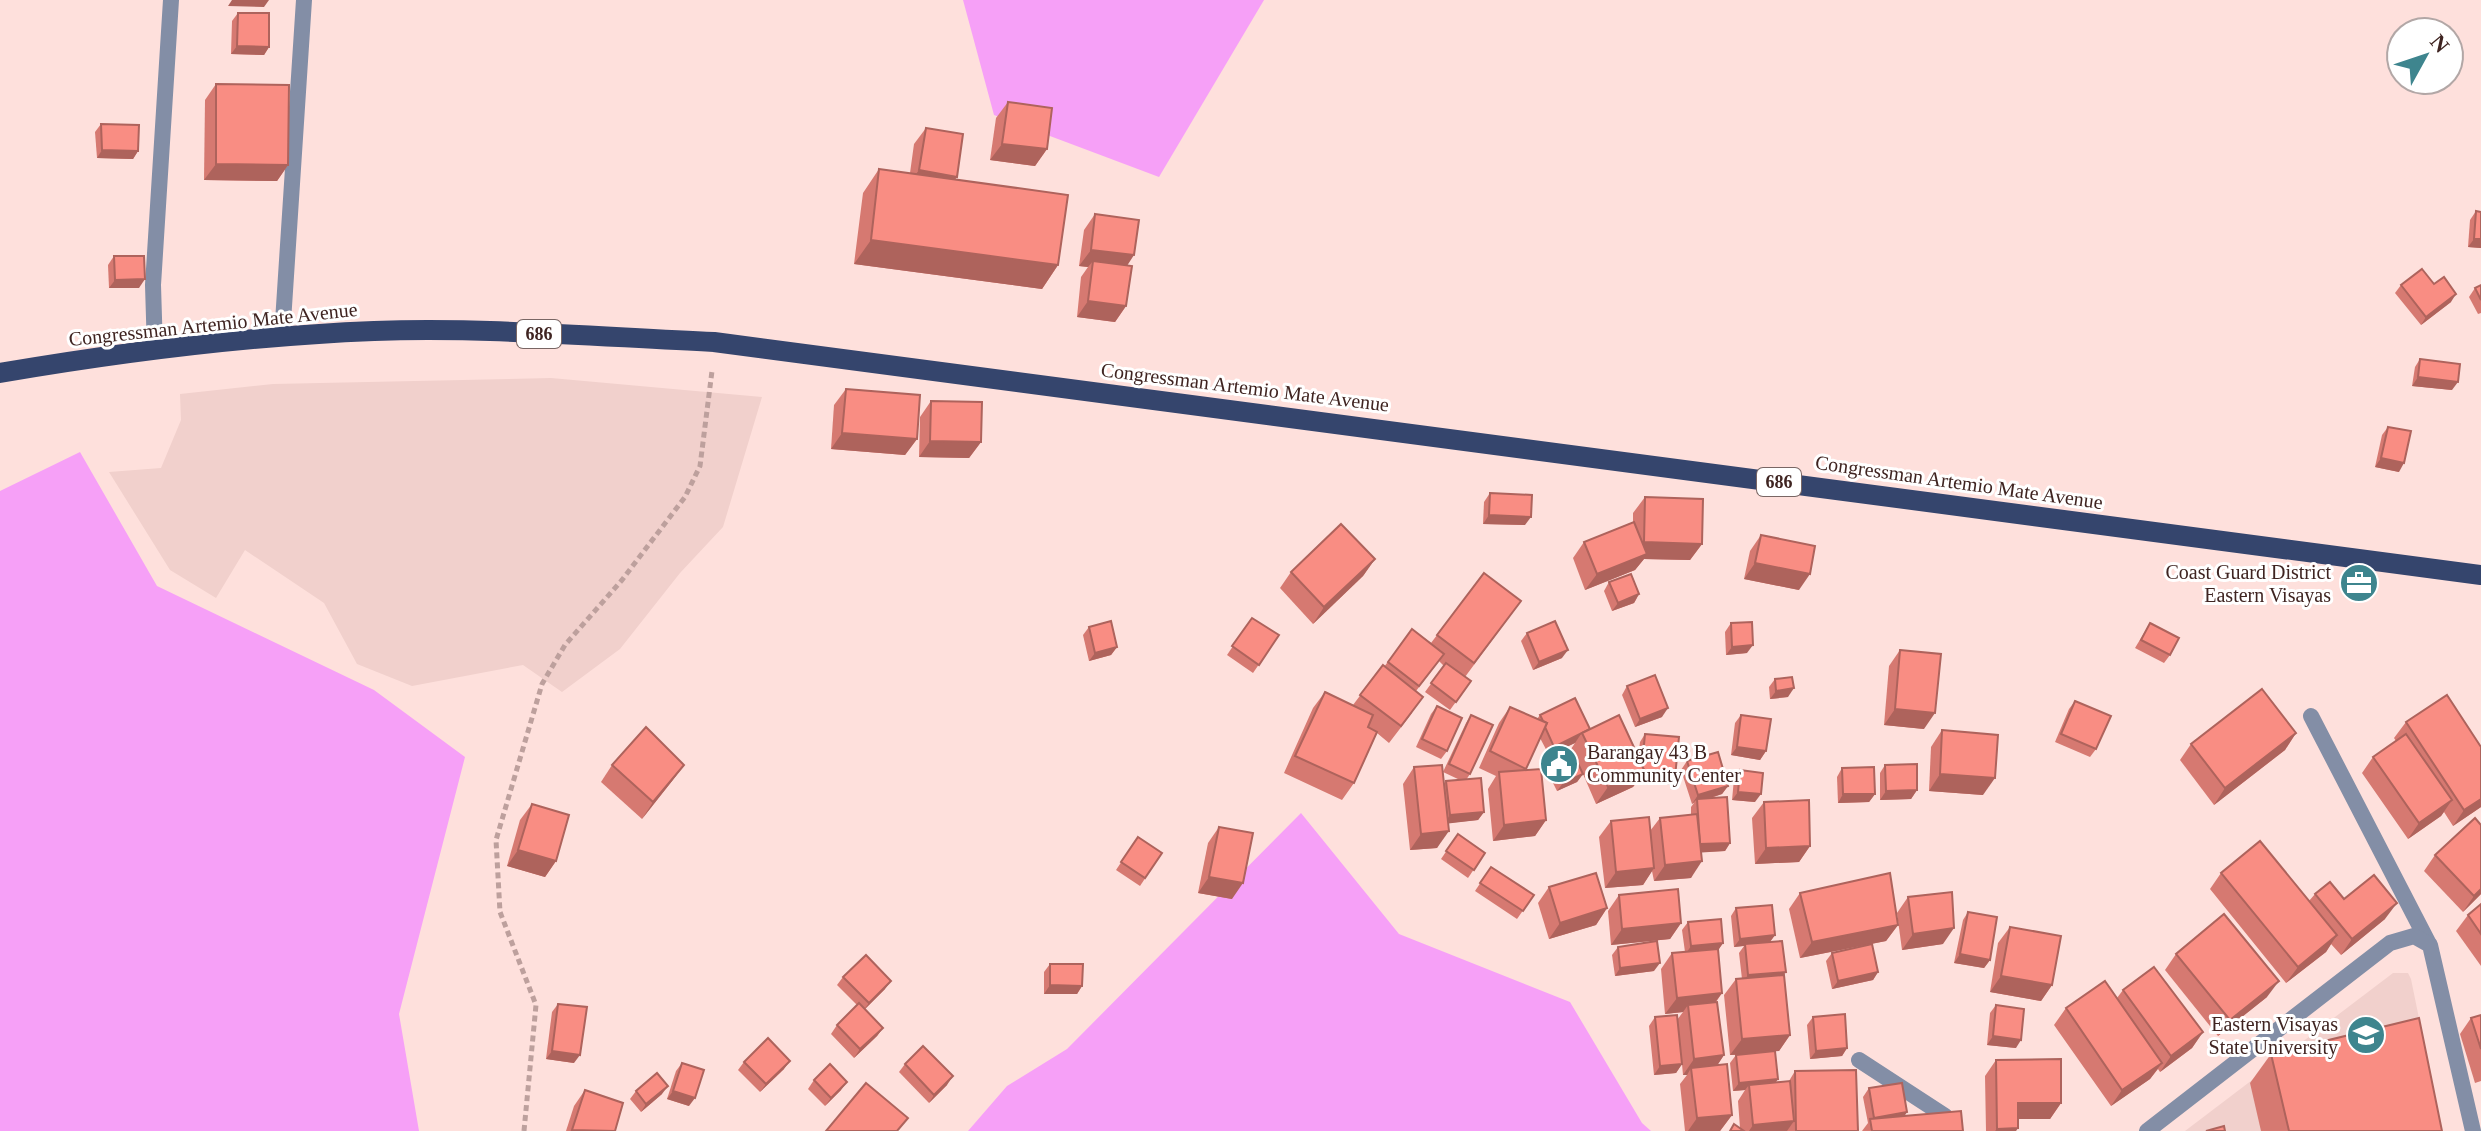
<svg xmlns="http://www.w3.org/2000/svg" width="2481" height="1131" viewBox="0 0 2481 1131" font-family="'Times New Roman',serif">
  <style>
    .built { fill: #f1d0cc }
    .green { fill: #f6a0f7 }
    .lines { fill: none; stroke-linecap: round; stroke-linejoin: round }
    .path { stroke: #bda09d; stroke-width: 5; stroke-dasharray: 6 4; stroke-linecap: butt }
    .service { stroke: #838ea6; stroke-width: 16 }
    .minor { stroke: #838ea6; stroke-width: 16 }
    .primary { stroke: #35456d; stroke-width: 20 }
    .wall { fill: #d67971 }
    .shaded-wall { fill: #ae635c }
    .building { fill: #f98d83; stroke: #ae635c; stroke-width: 2 }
    .labels { text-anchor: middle; stroke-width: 6; stroke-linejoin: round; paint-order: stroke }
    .shield { fill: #fff; stroke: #796664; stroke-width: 2 }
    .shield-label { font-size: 18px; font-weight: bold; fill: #3f2421 }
    .street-label { font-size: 20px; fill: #3f2421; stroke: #fff }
    .poi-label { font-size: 20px; fill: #3f2421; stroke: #fff; text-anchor: end }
  </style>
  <rect width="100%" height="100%" fill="#fee0dc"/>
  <!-- built -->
  <g class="built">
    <polygon points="551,378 762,397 723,527 680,573 620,649 562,692 523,665 412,686 357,664 324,603 245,550 216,598 170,570 109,472 161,468 181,420 180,394 273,384"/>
    <polygon points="2393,973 2408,973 2411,979 2442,1131 2185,1131"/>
  </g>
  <!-- green -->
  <g class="green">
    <polygon points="963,0 1264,0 1159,177 994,115"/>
    <polygon points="80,452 157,586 374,690 465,757 399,1014 419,1131 0,1131 0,491"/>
    <polygon points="1301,813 1399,934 1570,1002 1642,1123 1651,1131 968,1131 1007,1086 1067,1049"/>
  </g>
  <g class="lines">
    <!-- path -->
    <polyline class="path" points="524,1131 536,1005 500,912 496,840 542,684 565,645 622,580 685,497 700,466 712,371"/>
    <!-- service -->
    <polyline class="service" points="155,351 153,285 171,0"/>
    <!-- minor -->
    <g class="minor">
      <polyline points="282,337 304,0"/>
      <polyline points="2311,716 2429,944"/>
      <polyline points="1859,1060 1945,1116 1955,1131"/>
      <polyline points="2147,1131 2390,943 2414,936 2430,945 2473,1131"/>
    </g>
    <!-- primary -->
    <path class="primary" d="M0,373C123,352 249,336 374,331C487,327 601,337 714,342L2481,575"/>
  </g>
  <!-- wall -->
  <g class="wall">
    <polygon points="238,13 269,47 264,55 231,54 232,21"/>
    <polygon points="216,84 288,165 277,181 204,180 205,100"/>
    <polygon points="1008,102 1047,149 1035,166 990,160 996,118"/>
    <polygon points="101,124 138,151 133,159 97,158 95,132"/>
    <polygon points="926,128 955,180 1058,265 1042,289 854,264 863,193 879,169 910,173 914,144"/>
    <polygon points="2476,211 2481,212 2481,248 2468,247 2470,220"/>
    <polygon points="1095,214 1127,265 1126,306 1115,322 1077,317 1081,277 1088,267 1079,266 1084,230"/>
    <polygon points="114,256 139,288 109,288 108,265"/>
    <polygon points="2434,284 2451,302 2421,325 2395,293 2401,285"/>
    <polygon points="2481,285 2481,313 2478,314 2469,297 2475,288"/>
    <polygon points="2420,359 2452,390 2412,386 2415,367"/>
    <polygon points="846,389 917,439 905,455 831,449 834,405"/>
    <polygon points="931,401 981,442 969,458 919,457 920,417"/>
    <polygon points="2388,427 2399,472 2375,467 2382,435"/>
    <polygon points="1490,493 1525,525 1483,524 1484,502"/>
    <polygon points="1645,497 1702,544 1690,560 1644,559 1635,570 1585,590 1573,558 1584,542 1633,522 1633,513"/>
    <polygon points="1761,535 1799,590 1744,579 1750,551"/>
    <polygon points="1375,559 1363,576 1313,624 1280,588 1291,572"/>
    <polygon points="1484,573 1521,601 1465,677 1471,681 1450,710 1425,692 1444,666 1439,661 1416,691 1412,713 1389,743 1377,733 1354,783 1342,800 1284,773 1313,708 1325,692 1353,705 1383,665 1384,667 1412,629 1431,643"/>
    <polygon points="1609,582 1639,594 1634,603 1612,611 1604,591"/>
    <polygon points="1252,618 1279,635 1253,673 1227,655"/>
    <polygon points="1731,623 1747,653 1726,655 1725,632"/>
    <polygon points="2150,623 2170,655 2164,663 2135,648"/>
    <polygon points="1089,627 1117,647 1111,655 1089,661 1083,635"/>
    <polygon points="1527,633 1562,658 1533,670 1521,641"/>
    <polygon points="1900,650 1924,729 1884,725 1889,666"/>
    <polygon points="1775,679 1788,697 1770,699 1769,687"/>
    <polygon points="1627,686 1662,717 1635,727 1622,695"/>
    <polygon points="2075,701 2096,749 2090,757 2055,742 2069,709"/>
    <polygon points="1437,706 1447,751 1441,759 1416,747 1431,714"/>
    <polygon points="1510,707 1537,719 1540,715 1590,729 1638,757 1640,742 1645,734 1675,777 1669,785 1636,783 1633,787 1596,804 1583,774 1577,782 1557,791 1546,769 1552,760 1576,760 1571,749 1575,743 1549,755 1540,738 1525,770 1546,820 1535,836 1493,841 1488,789 1496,776 1479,768 1499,723"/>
    <polygon points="1471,715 1470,774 1466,780 1484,812 1478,820 1448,823 1437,848 1410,850 1403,784 1414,767 1444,784 1446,781 1460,780 1443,772 1466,723"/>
    <polygon points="1741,715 1766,751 1760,760 1731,755 1735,723"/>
    <polygon points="2406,722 2481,807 2453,826 2444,812 2441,816 2408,839 2362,773 2373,757 2396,741 2394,738"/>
    <polygon points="1942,730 1983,795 1929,791 1931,747"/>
    <polygon points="2296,733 2285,750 2214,805 2180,760 2191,744"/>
    <polygon points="1687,761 1728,786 1722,794 1711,798 1730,843 1725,851 1701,852 1691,878 1654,881 1652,871 1643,885 1605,888 1599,837 1611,821 1650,831 1660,818 1691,815 1691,807 1694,803 1692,804 1681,770"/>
    <polygon points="612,765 684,765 672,781 642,819 601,782"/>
    <polygon points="1885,765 1917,790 1911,799 1880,800 1880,773"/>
    <polygon points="1842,768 1875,794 1869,802 1838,803 1837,777"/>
    <polygon points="1740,770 1755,802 1732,800 1734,779"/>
    <polygon points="1764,802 1810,846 1799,862 1755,864 1752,818"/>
    <polygon points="532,804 556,861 545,877 507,866 520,820"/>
    <polygon points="2481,825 2481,894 2463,912 2424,871 2435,855"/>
    <polygon points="1219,827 1232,899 1198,893 1208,843"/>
    <polygon points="1458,834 1485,853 1468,878 1441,859"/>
    <polygon points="1138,837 1162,853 1140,886 1116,870"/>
    <polygon points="1491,867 1534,895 1517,919 1475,891"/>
    <polygon points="2221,873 2309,901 2315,894 2344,899 2385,919 2341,955 2331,944 2326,952 2286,983 2210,889"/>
    <polygon points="1549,887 1607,908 1596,925 1549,939 1538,903"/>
    <polygon points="1800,893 1898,925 1886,941 1800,958 1789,909"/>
    <polygon points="1619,895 1681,923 1670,939 1611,945 1608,911"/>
    <polygon points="1908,897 1943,944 1902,950 1897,913"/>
    <polygon points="2481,904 2481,966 2456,931 2468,915"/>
    <polygon points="1736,908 1775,935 1770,942 1783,975 1790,1035 1779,1051 1775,1051 1776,1082 1789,1081 1795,1071 1858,1131 1729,1131 1740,1128 1738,1101 1745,1090 1733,1091 1730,1063 1736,1055 1730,1055 1724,995 1736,979 1742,979 1739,953 1744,946 1734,947 1731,916"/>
    <polygon points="1968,912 1990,960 1984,968 1954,963 1963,920"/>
    <polygon points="1688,922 1723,943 1718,950 1722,993 1716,1002 1724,1055 1717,1065 1732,1115 1720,1131 1685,1131 1680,1084 1687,1075 1683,1075 1682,1064 1676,1073 1654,1075 1649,1026 1655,1017 1677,1020 1683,1012 1665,1014 1661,969 1672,953 1685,952 1682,930"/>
    <polygon points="2010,927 2052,985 2041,1001 1990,992 1998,943"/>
    <polygon points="1618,947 1654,971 1615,976 1612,955"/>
    <polygon points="1832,953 1878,972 1873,980 1832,989 1826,961"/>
    <polygon points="2176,954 2267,997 2218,1036 2165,970"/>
    <polygon points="1050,964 1082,986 1077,994 1044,994 1044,972"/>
    <polygon points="843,977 885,989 865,1009 883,1028 877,1036 854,1058 831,1034 837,1025 857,1005 837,985"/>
    <polygon points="2123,990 2203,1032 2192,1048 2160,1072 2158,1069 2150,1079 2111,1106 2054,1025 2066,1008 2117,998"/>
    <polygon points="558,1004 574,1063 546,1059 552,1012"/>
    <polygon points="1996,1005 2016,1048 1987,1045 1990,1013"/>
    <polygon points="2481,1015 2481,1081 2475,1083 2460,1034 2471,1018"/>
    <polygon points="1813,1017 1847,1048 1842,1056 1810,1059 1807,1025"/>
    <polygon points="2271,1054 2442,1131 2261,1131 2250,1083"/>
    <polygon points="1996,1060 2061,1103 2050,1119 2018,1119 2016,1131 1986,1131 1985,1076"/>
    <polygon points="744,1062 784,1069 760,1092 738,1070"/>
    <polygon points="682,1063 689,1106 667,1099 676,1071"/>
    <polygon points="905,1064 947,1085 929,1103 899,1072"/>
    <polygon points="814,1080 841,1090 825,1106 808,1089"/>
    <polygon points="1869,1088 1904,1116 1963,1131 1862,1131 1868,1123 1863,1097"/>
    <polygon points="585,1090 615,1131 566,1131 574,1106"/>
    <polygon points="636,1091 662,1094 641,1112 630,1099"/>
  </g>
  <!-- shaded-wall -->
  <g class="shaded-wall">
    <polygon points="232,0 269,0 264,7 228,6"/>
    <polygon points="237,46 269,47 264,55 231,54"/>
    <polygon points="1002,144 1047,149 1035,166 990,160"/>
    <polygon points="102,150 138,151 133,159 97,158"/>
    <polygon points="216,164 288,165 277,181 204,180"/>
    <polygon points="919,170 957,177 945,193 907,186"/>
    <polygon points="2474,239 2481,239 2481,248 2468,247"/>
    <polygon points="871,240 1058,265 1042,289 854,264"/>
    <polygon points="1091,250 1134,255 1123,272 1093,261 1088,267 1079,266"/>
    <polygon points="145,279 139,288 109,288 115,280"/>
    <polygon points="2456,294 2451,302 2421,325 2426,317"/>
    <polygon points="1088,301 1126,306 1115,322 1077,317"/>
    <polygon points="2418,377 2458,382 2452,390 2412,386"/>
    <polygon points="842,433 917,439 905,455 831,449"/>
    <polygon points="930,441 981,442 969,458 919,457"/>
    <polygon points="2381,458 2404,463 2399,472 2375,467"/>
    <polygon points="1489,515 1531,517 1525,525 1483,524"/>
    <polygon points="1644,542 1702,544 1690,560 1644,559 1635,570 1585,590 1597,574 1633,558"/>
    <polygon points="1375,559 1363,576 1313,624 1324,607"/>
    <polygon points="1755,563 1810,574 1799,590 1744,579"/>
    <polygon points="1639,594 1634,603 1612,611 1618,603"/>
    <polygon points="1753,645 1747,653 1726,655 1732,647"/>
    <polygon points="1117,647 1111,655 1089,661 1095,653"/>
    <polygon points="1568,650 1562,658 1533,670 1539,662"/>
    <polygon points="1794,688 1788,697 1770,699 1776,691"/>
    <polygon points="1668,708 1662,717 1635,727 1640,719"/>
    <polygon points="1895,709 1935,713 1924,729 1884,725"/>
    <polygon points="2296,733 2285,750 2214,805 2225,788"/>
    <polygon points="1581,734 1575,743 1549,755 1554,747"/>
    <polygon points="1737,747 1766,751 1760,760 1731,755"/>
    <polygon points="684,765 672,781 642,819 653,802"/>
    <polygon points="1645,771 1675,777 1669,785 1636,783 1633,787 1596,804 1608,787"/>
    <polygon points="1583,774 1577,782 1557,791 1563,783"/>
    <polygon points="1940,774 1995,778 1983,795 1929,791"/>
    <polygon points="1728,786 1722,794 1697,802 1697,799 1692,804 1698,795"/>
    <polygon points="1917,790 1911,799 1880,800 1886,791"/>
    <polygon points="1738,792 1761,794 1755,802 1732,800"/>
    <polygon points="1843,794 1875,794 1869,802 1838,803"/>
    <polygon points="2481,799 2481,807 2453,826 2464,810"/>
    <polygon points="2452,800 2441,816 2408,839 2419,823"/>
    <polygon points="1484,812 1478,820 1444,824 1450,815"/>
    <polygon points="1546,820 1535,836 1493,841 1504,825"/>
    <polygon points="1449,831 1437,848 1410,850 1421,834"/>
    <polygon points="1730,843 1725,851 1694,853 1700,844"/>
    <polygon points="1810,846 1799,862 1755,864 1766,848"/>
    <polygon points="518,850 556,861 545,877 507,866"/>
    <polygon points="1702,861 1691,878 1654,881 1665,865"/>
    <polygon points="1654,868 1643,885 1605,888 1616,872"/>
    <polygon points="1209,877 1243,883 1232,899 1198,893"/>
    <polygon points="2481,889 2481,894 2463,912 2474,896"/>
    <polygon points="2397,903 2385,919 2341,955 2352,939"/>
    <polygon points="1607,908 1596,925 1549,939 1560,923"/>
    <polygon points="1681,923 1670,939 1611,945 1622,929"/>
    <polygon points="1898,925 1886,941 1800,958 1812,942"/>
    <polygon points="1954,928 1943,944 1902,950 1913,934"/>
    <polygon points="1775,935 1769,943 1734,947 1740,939"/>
    <polygon points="2337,935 2326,952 2286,983 2298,967"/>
    <polygon points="1723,943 1717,952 1685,955 1691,946"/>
    <polygon points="1960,954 1990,960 1984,968 1954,963"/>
    <polygon points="1660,963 1654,971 1615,976 1620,968"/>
    <polygon points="1786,972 1780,980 1742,983 1748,975"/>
    <polygon points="1878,972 1873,980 1832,989 1838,981"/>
    <polygon points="2001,976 2052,985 2041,1001 1990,992"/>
    <polygon points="891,981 885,989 863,1011 869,1003"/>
    <polygon points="2279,981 2267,997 2218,1036 2230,1020"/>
    <polygon points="1050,985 1082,986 1077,994 1044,994"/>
    <polygon points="1722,993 1710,1009 1688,1005 1683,1012 1665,1014 1677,998"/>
    <polygon points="883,1028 877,1036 854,1058 860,1049"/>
    <polygon points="2203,1032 2192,1048 2160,1072 2171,1056"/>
    <polygon points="1790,1035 1779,1051 1730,1055 1742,1039"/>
    <polygon points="1993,1036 2021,1040 2016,1048 1987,1045"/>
    <polygon points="1847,1048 1842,1056 1810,1059 1816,1051"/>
    <polygon points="552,1051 580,1055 574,1063 546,1059"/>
    <polygon points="1724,1055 1713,1072 1691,1068 1687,1075 1683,1075 1694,1059"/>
    <polygon points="790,1061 784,1069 760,1092 766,1084"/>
    <polygon points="2162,1063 2150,1079 2111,1106 2122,1090"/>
    <polygon points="1682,1064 1676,1073 1654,1075 1660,1066"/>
    <polygon points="953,1076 947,1085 929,1103 934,1095"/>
    <polygon points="1778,1079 1772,1088 1749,1085 1745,1090 1733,1091 1739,1083"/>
    <polygon points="847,1082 841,1090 825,1106 831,1098"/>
    <polygon points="668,1086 662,1094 641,1112 646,1104"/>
    <polygon points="673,1091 695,1098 689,1106 667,1099"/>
    <polygon points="2018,1103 2061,1103 2050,1119 2007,1119"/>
    <polygon points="1907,1112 1902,1120 1871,1126 1874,1118"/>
    <polygon points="1732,1115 1720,1131 1688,1131 1697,1118"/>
    <polygon points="1794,1121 1787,1131 1749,1131 1753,1125"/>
    <polygon points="2018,1128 2016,1131 1995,1131 1997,1129"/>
  </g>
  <!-- building -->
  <g class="building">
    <polygon points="238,13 269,13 269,47 237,46"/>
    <polygon points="216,84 289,85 288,165 216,164"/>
    <polygon points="1008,102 1052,108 1047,149 1002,144"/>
    <polygon points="101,124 139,125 138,151 102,150"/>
    <polygon points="926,128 963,134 957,177 919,170"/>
    <polygon points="879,169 1068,195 1058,265 871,240"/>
    <polygon points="2476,211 2481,212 2481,239 2474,239"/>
    <polygon points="1095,214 1139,220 1134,255 1091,250"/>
    <polygon points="114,256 144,256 145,279 115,280"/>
    <polygon points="1093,261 1132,266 1126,306 1088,301"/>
    <polygon points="2422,269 2434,284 2444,277 2456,294 2426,317 2401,285"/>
    <polygon points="2481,285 2481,300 2475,288"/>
    <polygon points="2420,359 2460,364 2458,382 2418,377"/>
    <polygon points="846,389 920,395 917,439 842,433"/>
    <polygon points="931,401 982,402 981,442 930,441"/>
    <polygon points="2388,427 2411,431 2404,463 2381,458"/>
    <polygon points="1490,493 1532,495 1531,517 1489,515"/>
    <polygon points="1645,497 1703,499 1702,544 1644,542"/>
    <polygon points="1634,522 1647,554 1597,574 1584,542"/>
    <polygon points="1341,524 1375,559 1324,607 1291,572"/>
    <polygon points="1761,535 1815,546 1810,574 1755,563"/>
    <polygon points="1484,573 1521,601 1474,663 1437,635"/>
    <polygon points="1631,574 1639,594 1618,603 1609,582"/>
    <polygon points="1252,618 1279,635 1259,665 1232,646"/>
    <polygon points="1111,621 1117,647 1095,653 1089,627"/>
    <polygon points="1555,621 1568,650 1539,662 1527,633"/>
    <polygon points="1752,622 1753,645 1732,647 1731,623"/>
    <polygon points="2150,623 2179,638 2170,655 2141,640"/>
    <polygon points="1412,629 1444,654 1419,686 1388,662"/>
    <polygon points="1900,650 1941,654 1935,713 1895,709"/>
    <polygon points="1446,663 1471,681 1456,702 1431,683"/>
    <polygon points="1383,665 1423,697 1401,726 1360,695"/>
    <polygon points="1655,675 1668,708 1640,719 1627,686"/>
    <polygon points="1792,677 1794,688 1776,691 1775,679"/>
    <polygon points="2262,689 2296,733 2225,788 2191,744"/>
    <polygon points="1325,692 1373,715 1368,727 1377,732 1354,783 1295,756"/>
    <polygon points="2447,695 2481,747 2481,799 2464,810 2406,722"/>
    <polygon points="1575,698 1590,729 1554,747 1545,727 1547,723 1543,721 1540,715"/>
    <polygon points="2075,701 2111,716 2096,749 2061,734"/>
    <polygon points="1437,706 1462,718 1447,751 1422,739"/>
    <polygon points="1510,707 1547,723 1526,769 1490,751"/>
    <polygon points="1471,715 1493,725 1470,774 1449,764"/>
    <polygon points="1619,715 1645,771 1608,787 1582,733"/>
    <polygon points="1741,715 1771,719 1766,751 1737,747"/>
    <polygon points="646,727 684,765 653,802 612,765"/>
    <polygon points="1942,730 1998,735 1995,778 1940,774"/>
    <polygon points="1645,734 1679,737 1675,777 1642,774 1645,771 1642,766"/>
    <polygon points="2406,734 2452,800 2419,823 2373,757"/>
    <polygon points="1572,751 1583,774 1563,783 1552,760"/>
    <polygon points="1718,752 1728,786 1698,795 1687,761"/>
    <polygon points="1917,764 1917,790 1886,791 1885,765"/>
    <polygon points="1442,765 1449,831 1421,834 1414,767"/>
    <polygon points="1874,767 1875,794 1843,794 1842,768"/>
    <polygon points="1541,769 1546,820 1504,825 1499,772"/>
    <polygon points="1740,770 1763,773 1761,794 1738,792"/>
    <polygon points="1481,778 1484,812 1450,815 1446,781"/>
    <polygon points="1727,797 1730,843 1700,844 1697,799"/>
    <polygon points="1809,800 1810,846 1766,848 1764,802"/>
    <polygon points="532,804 569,815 556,861 518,850"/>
    <polygon points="1697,814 1702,861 1665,865 1660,818"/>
    <polygon points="1649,817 1654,868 1616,872 1611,821"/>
    <polygon points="2475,818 2481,825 2481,889 2474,896 2435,855"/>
    <polygon points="1219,827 1253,833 1243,883 1209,877"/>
    <polygon points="1458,834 1485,853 1474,870 1446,851"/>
    <polygon points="1138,837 1162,853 1145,878 1121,862"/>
    <polygon points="2260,841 2337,935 2298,967 2221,873"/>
    <polygon points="1491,867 1534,895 1523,911 1480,883"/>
    <polygon points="1596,873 1607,908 1560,923 1549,887"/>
    <polygon points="1890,873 1898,925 1812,942 1800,893"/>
    <polygon points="2374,875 2397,903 2352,939 2315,894 2330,882 2344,899"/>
    <polygon points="1678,889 1681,923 1622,929 1619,895"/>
    <polygon points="1952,892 1954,928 1913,934 1908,897"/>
    <polygon points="2481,904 2481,934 2468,915"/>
    <polygon points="1772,905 1775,935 1740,939 1736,908"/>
    <polygon points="1968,912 1997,917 1990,960 1960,954"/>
    <polygon points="2224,914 2279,981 2230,1020 2176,954"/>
    <polygon points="1721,919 1723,943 1691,946 1688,922"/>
    <polygon points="2010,927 2061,936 2052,985 2001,976"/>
    <polygon points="1657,941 1660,963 1620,968 1618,947"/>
    <polygon points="1782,941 1786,972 1748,975 1745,944"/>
    <polygon points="1872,944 1878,972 1838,981 1832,953"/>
    <polygon points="1718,949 1722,993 1677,998 1672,953"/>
    <polygon points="866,955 891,981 869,1003 843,977"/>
    <polygon points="1050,964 1083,964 1082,986 1050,985"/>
    <polygon points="2154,967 2203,1032 2171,1056 2123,990"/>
    <polygon points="1784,975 1790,1035 1742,1039 1736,979"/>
    <polygon points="2105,981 2162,1063 2122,1090 2066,1008"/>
    <polygon points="1717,1002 1724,1055 1694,1059 1688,1005"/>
    <polygon points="859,1003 883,1028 860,1049 837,1025"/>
    <polygon points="558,1004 587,1007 580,1055 552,1051"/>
    <polygon points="1996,1005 2024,1009 2021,1040 1993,1036"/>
    <polygon points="1845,1014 1847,1048 1816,1051 1813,1017"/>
    <polygon points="1677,1015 1682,1064 1660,1066 1655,1017"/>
    <polygon points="2481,1015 2481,1049 2471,1018"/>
    <polygon points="2419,1018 2442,1131 2289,1131 2271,1054"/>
    <polygon points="768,1038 790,1061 766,1084 744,1062"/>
    <polygon points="923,1046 953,1076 934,1095 905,1064"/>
    <polygon points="1775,1051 1778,1079 1739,1083 1736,1055"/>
    <polygon points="2061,1059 2061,1103 2018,1103 2018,1128 1997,1129 1996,1060"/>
    <polygon points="682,1063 704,1070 695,1098 673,1091"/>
    <polygon points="830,1064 847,1082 831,1098 814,1080"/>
    <polygon points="1727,1064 1732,1115 1697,1118 1691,1068"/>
    <polygon points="1856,1070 1858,1131 1796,1131 1795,1071"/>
    <polygon points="657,1073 668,1086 646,1104 636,1091"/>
    <polygon points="1790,1081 1794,1121 1753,1125 1749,1085"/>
    <polygon points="866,1083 908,1118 897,1131 826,1131"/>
    <polygon points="1902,1083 1907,1112 1874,1118 1869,1088"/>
    <polygon points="585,1090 623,1103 615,1131 572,1130"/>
    <polygon points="1961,1111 1963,1131 1872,1131 1870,1119"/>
    <polygon points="1734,1124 1744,1131 1730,1131"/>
    <polygon points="2224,1126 2225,1131 2206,1131"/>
  </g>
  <!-- icons -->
  <defs>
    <symbol id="office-disc" viewBox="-11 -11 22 22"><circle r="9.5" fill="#3e858e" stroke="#fff"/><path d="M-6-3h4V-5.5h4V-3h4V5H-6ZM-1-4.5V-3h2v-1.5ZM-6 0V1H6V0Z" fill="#fff"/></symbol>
    <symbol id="civic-disc" viewBox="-11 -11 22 22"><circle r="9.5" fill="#3e858e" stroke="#fff"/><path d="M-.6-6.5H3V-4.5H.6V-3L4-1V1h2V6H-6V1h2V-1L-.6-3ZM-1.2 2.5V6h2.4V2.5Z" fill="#fff"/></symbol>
    <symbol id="university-disc" viewBox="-11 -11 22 22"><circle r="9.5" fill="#3e858e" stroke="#fff"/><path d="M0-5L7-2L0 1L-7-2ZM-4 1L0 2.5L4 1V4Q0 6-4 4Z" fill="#fff"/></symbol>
  </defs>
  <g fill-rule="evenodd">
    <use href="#office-disc" x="2337" y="561" width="44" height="44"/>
    <use href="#civic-disc" x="1537" y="742" width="44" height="44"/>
    <use href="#university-disc" x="2344" y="1013" width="44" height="44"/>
  </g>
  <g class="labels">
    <!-- shield labels -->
    <g class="shield">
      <rect x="517" y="320" width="44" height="28" rx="6"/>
      <rect x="1757" y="468" width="44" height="28" rx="6"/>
    </g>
    <g class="shield-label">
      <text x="539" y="340">686</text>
      <text x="1779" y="488">686</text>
    </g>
    <!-- street labels -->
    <g class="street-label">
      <text transform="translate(213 324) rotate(-6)" y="7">Congressman Artemio Mate Avenue</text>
      <text transform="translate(1245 387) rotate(7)" y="7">Congressman Artemio Mate Avenue</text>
      <text transform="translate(1959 482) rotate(8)" y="7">Congressman Artemio Mate Avenue</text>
    </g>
    <!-- poi labels -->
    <g class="poi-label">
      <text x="2331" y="579">Coast Guard District<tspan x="2331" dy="23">Eastern Visayas</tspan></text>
      <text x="1587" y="759" text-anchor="start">Barangay 43 B<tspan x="1587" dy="23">Community Center</tspan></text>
      <text x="2338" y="1031">Eastern Visayas<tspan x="2338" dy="23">State University</tspan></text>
    </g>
  </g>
  <!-- north arrow -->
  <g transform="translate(2425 56) rotate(50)"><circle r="38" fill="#ffffff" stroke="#b2a7a6" stroke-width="2"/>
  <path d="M0-6L14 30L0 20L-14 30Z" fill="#3e858e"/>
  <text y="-12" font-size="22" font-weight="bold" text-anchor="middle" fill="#3f2421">N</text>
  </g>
</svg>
